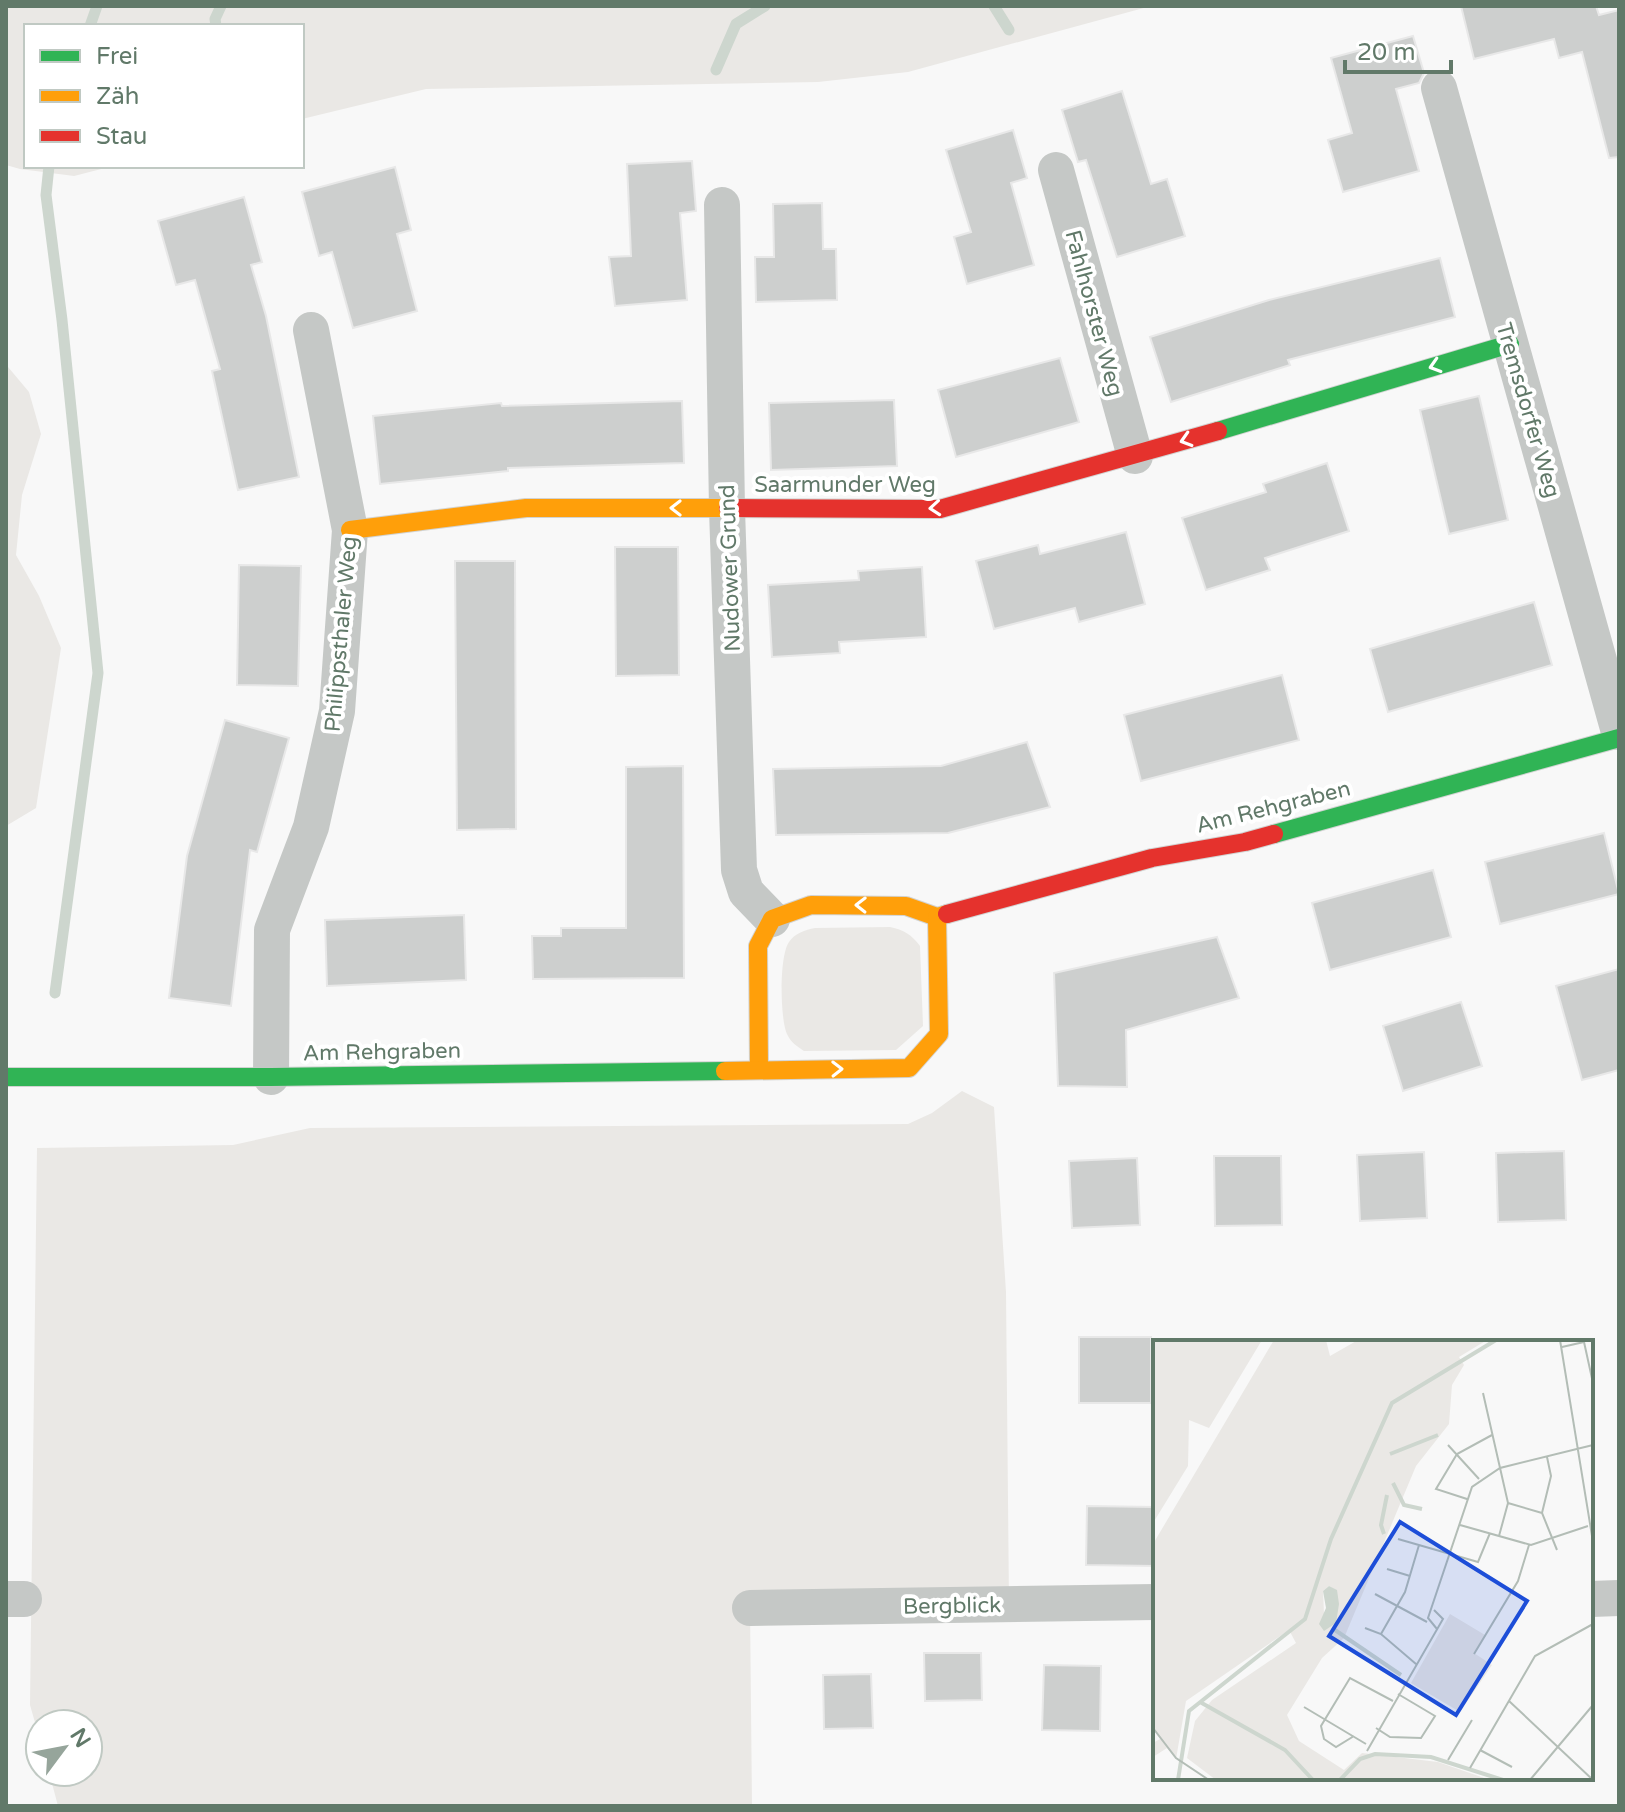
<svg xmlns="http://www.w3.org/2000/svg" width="1625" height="1812" viewBox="0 0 1625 1812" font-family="'Varela Round',sans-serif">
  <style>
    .green { fill: #eae8e5 }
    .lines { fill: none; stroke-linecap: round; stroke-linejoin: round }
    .stream { stroke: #cdd6ce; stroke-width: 11 }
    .building { fill: #cdcfce; stroke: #e8e8e8; stroke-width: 2 }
    .fast-casing { stroke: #d2d3d2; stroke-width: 20 }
    .slow-casing { stroke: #d2d3d2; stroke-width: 20 }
    .jam-casing { stroke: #d2d3d2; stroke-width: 20 }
    .street { stroke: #c5c8c6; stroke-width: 36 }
    .fast { stroke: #30b455; stroke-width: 18 }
    .slow { stroke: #ff9f0a; stroke-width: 18 }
    .jam { stroke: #e5322d; stroke-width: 18 }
    .oneway { stroke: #fff }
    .labels { text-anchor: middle; stroke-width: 8; stroke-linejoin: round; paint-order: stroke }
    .street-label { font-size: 22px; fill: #617969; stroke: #fff }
    .inset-river { fill: none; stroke: #cdd6ce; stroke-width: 4 }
    .inset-road { fill: none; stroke: #b3bdb6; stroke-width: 2 }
    .view { fill: #1d4ed8; fill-opacity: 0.15; stroke: #1d4ed8; stroke-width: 4 }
    .inset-edge { fill: none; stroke: #617969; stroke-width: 4 }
  </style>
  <rect width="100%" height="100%" fill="#f8f8f8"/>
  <!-- green -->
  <g class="green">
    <polygon points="6,6 1151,6 908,72 818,82 426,89 302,119 302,26 26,26 26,166 113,166 74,176 20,169 6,165"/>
    <polygon points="8,367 29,392 41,434 22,495 16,555 39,596 61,648 36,808 6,826 6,368"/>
    <path d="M890,927C904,930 911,934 920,946L923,1026L896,1050L804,1051C797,1046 791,1043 787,1034C780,1019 779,956 789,942C795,933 805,930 815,928Z"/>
    <polygon points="962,1091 994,1107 1006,1292 1009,1604 750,1608 752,1806 58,1806 49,1772 88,1772 88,1724 40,1724 40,1740 30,1705 37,1148 233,1145 310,1128 908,1124 932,1113"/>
  </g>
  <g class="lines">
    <!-- stream -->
    <g class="stream">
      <polyline points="994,6 1009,30"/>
      <polyline points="90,26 97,6"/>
      <polyline points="216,26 215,19 221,6"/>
      <polyline points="716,70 736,24 765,6"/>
      <polyline points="49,166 46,195 62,320 98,673 55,993"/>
    </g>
  </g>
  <!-- building -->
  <g class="building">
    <polygon points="1461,6 1596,6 1599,15 1619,10 1619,157 1609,158 1582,52 1559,58 1554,39 1474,59"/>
    <polygon points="1413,36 1424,73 1419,83 1396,89 1419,171 1343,192 1328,140 1352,133 1331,58"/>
    <polygon points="1122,91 1151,184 1167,179 1185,236 1117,257 1086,160 1078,162 1062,110"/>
    <polygon points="1013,130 1027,178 1011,183 1034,265 967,284 954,237 971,232 946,150"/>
    <polygon points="692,161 696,211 680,213 687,300 615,306 609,257 631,256 627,164"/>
    <polygon points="395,167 411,230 397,234 417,311 353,328 332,252 319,256 302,192"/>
    <polygon points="244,197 262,262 251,265 266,316 299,477 238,490 212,371 220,369 195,280 176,285 158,221"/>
    <polygon points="822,203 823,249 836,249 837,300 756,302 755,257 774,257 773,204"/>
    <polygon points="1440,258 1455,317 1288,360 1290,365 1171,402 1150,337 1269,300"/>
    <polygon points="1060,358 1079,422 956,457 938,390"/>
    <polygon points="1479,396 1508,520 1449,534 1420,410"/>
    <polygon points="894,400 897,466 771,470 769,403"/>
    <polygon points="682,401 684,463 508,468 508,471 380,484 373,416 501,403 502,406"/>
    <polygon points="1327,463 1349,531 1265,558 1270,570 1206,590 1182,518 1266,492 1263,484"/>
    <polygon points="1126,532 1145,604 1079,622 1075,608 994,629 976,561 1038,545 1040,554"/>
    <polygon points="615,547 678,547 679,675 616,676"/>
    <polygon points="455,561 515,561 516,829 457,830"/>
    <polygon points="239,565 301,566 298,686 237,685"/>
    <polygon points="922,567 926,637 839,642 840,653 772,657 768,585 859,580 858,571"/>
    <polygon points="1534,602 1552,665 1388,712 1370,649"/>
    <polygon points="1282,675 1299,740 1141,781 1124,715"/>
    <polygon points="225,720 289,738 257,852 250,850 231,1006 169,998 187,856"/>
    <polygon points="1027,742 1050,807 948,833 776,835 773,769 941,766"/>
    <polygon points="683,766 684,978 533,979 532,936 561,936 561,928 626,928 626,767"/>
    <polygon points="1604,833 1619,894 1500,924 1485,862"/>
    <polygon points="1433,870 1451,937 1330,970 1312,903"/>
    <polygon points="464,915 466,980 327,986 325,920"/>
    <polygon points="1217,937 1239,998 1126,1030 1127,1087 1058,1086 1054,973"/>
    <polygon points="1619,969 1619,1070 1582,1080 1556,986"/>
    <polygon points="1461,1002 1482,1066 1403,1091 1383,1026"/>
    <polygon points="1564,1151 1566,1220 1498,1222 1496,1153"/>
    <polygon points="1424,1152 1427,1218 1360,1221 1357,1155"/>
    <polygon points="1214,1156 1281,1156 1282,1225 1215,1226"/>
    <polygon points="1137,1158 1140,1225 1072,1228 1069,1161"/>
    <rect x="1079" y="1337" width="72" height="66"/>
    <polygon points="1087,1506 1155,1507 1155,1566 1086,1565"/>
    <polygon points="924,1653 981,1653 982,1700 925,1701"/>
    <polygon points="1044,1665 1101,1666 1100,1731 1042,1730"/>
    <polygon points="871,1674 873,1728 824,1729 823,1675"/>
  </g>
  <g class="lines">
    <defs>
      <g id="fast">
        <polyline points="1218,431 1510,344"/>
        <polyline points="1274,834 1619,738"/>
        <polyline points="6,1077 271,1077 725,1071"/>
      </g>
      <g id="slow">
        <polyline points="350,530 526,508 728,508"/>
        <polyline points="759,1070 758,946 772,919 811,905 906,906 937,917 947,914"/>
        <polyline points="725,1071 909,1068 939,1034 937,917"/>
      </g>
      <g id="jam">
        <polyline points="728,508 940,509 1218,431"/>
        <polyline points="947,914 1152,858 1245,842 1274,834"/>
      </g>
    </defs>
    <!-- fast casing -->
    <use href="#fast" class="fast-casing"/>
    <!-- slow casing -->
    <use href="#slow" class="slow-casing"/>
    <!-- jam casing -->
    <use href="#jam" class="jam-casing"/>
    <!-- street -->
    <g class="street">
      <polyline points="1439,88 1619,732"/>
      <polyline points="1056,170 1135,456"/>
      <polyline points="722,205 727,509 739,870 746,892 772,919"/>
      <polyline points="271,1077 272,930 311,827 337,711 350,530 311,330"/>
      <polyline points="6,1599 24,1599"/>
      <polyline points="1591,1599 1619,1598"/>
      <polyline points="750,1608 1155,1602"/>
    </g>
    <!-- fast -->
    <use href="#fast" class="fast"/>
    <!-- slow -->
    <use href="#slow" class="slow"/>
    <!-- jam -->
    <use href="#jam" class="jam"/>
  </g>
  <!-- one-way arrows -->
  <defs><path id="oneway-chevron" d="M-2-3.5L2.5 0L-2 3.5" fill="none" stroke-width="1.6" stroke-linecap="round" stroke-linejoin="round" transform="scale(2)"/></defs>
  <g class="oneway">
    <use href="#oneway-chevron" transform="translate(1435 366) rotate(163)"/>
    <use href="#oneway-chevron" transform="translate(1186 440) rotate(163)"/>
    <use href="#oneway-chevron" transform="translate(676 508) rotate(-180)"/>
    <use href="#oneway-chevron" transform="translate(935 508) rotate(175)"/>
    <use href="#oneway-chevron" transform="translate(861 905) rotate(-179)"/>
    <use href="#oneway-chevron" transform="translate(837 1069) rotate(-1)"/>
  </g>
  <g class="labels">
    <!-- street labels -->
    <g class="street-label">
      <text transform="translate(1095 313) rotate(75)" y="8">Fahlhorster Weg</text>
      <text transform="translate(1529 410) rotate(74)" y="8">Tremsdorfer Weg</text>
      <text x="845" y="492">Saarmunder Weg</text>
      <text transform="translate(729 568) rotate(-92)" y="8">Nudower Grund</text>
      <text transform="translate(340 634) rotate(-85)" y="8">Philippsthaler Weg</text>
      <text transform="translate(1273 806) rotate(-14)" y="8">Am Rehgraben</text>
      <text transform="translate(382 1051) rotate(-1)" y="8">Am Rehgraben</text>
      <text transform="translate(952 1605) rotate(-1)" y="8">Bergblick</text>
    </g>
  </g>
  <!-- overview -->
  <g transform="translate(1153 1340)">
    <rect width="440" height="440" fill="#f8f8f8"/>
    <path d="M0,0H109L56,88L36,80L35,126L0,183ZM121,0H173L177,16L205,0H334L306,17L311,25L299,45L296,84L263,126L191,298L169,318L134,375L146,401L191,430L209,413L285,422L337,440H63L34,418L42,381L59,360L143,303L136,290L33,361L23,419L14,408L0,417V403L7,399L0,389V204ZM176,246L184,251L183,283L171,274L170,251ZM297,274L332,295L321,313L339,325L307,372L258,343Z" fill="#eae8e5" fill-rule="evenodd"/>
    <path d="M176,246L184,250L186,264L183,283L171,291L166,284L173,268L170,251Z" fill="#cdd6ce"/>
    <path class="inset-river" d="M237,114L285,95M240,143L251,165L269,169M231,194L228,185L234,155M179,288L248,335M47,362L132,410L160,440M25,440L36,371L152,279L178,199L239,63L343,0M187,440L207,419L222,414L278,417L350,440"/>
    <path class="inset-road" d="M407,0L440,202M409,7L431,2L440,43M330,53L355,163L346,196M295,105L326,139M394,117L398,136L389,173L404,210M314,159L283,149L304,114L339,95M355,163L389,173M307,185L378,205L435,186M245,199L325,222L337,193M234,229L257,236M222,254L274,282M212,288L228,294L263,324M284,289L275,278L319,147L347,128L440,105M228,294L252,252L266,205M321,314L365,241L376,205M356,361L440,440M151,367L213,404M0,388L23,418L56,440M223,388L237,397L268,398L282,376L245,354M201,396L183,407L171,399L168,386L197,338L240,361M327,410L359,427M214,411L290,279L281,270M295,420L319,380M317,428L382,316L440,284M377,440L440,365"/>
    <path class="view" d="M247,182L374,261L303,375L176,296Z"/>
    <rect width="440" height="440" class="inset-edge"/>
  </g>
  <!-- border -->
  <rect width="1625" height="1812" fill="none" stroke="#617969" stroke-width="16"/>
  <!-- legend -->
  <rect x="24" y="24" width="280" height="144" fill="#ffffff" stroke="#c0c9c3" stroke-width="2"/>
  <rect x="40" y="50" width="40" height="12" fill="#30b455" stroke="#c0c9c3" stroke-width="2"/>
  <text x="96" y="64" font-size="24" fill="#617969">Frei</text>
  <rect x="40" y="90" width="40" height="12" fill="#ff9f0a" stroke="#c0c9c3" stroke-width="2"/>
  <text x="96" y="104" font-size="24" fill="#617969">Zäh</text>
  <rect x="40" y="130" width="40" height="12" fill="#e5322d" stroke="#c0c9c3" stroke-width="2"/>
  <text x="96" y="144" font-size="24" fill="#617969">Stau</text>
  <!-- north arrow -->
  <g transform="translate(64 1748) rotate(58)"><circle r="38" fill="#ffffff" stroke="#c0c9c3" stroke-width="2"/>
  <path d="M0-6L14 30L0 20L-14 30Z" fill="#96a59b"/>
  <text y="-12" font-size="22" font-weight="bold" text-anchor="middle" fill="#617969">N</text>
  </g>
  <!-- scale -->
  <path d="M1345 60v12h106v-12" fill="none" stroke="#617969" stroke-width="4"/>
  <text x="1357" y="60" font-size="24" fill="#617969" stroke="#ffffff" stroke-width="6" paint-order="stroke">20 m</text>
</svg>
